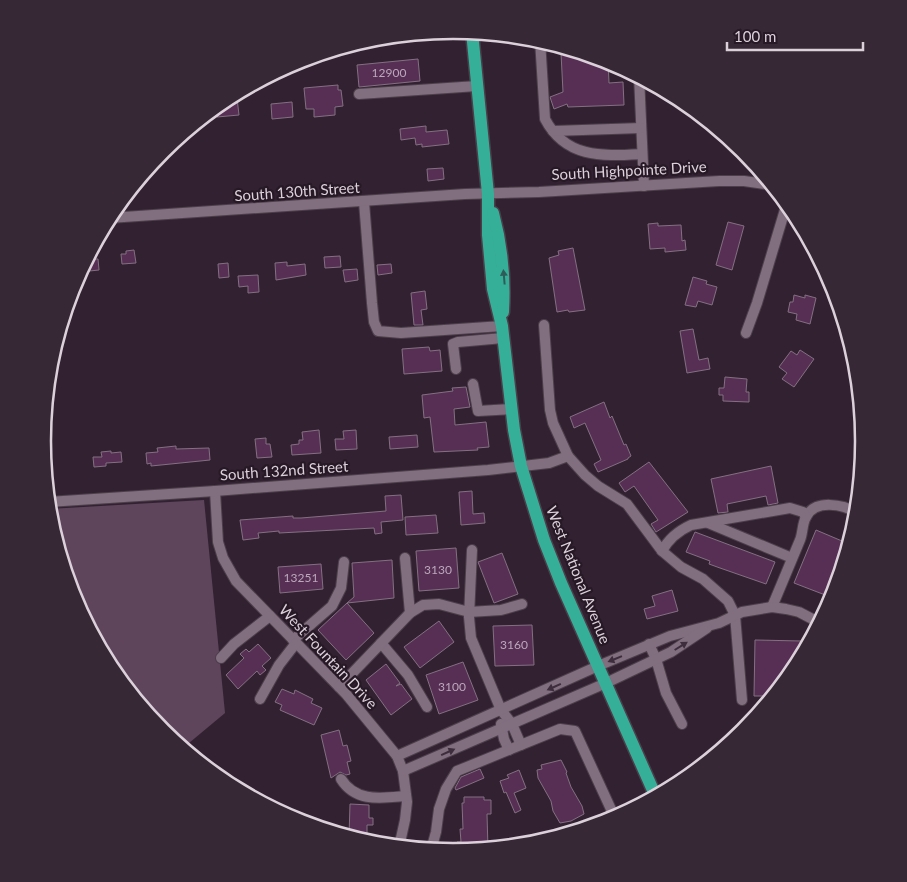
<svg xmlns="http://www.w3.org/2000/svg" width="907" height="882" viewBox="0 0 907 882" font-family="Lato,sans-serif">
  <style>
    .green { fill: #5e455c }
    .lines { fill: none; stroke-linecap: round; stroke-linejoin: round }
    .stream { stroke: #230122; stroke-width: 2.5 }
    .building { fill: #572f55; stroke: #837081 }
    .minor-casing { stroke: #4c3e4b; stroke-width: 12 }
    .major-casing { stroke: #4c3e4b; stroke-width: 15 }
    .minor { stroke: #816e7f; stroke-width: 10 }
    .major { stroke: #35af98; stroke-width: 12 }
    .oneway { fill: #2e5c5a }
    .oneway2 { fill: #3e2e3d }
    .labels { text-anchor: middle; stroke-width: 4.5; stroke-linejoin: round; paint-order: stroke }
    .number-label { font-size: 12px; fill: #bba8ba }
    .street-label { font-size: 15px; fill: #dcd1db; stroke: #281927 }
    .rim { fill: none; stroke: #dcd1db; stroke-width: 2.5 }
  </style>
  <rect width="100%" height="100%" fill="#322231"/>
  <!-- green -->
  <polygon class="green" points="204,500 225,713 183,748 163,731 112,669 74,598 50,521 49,509"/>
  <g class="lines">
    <!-- stream -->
    <polyline class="stream" points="120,203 122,204"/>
  </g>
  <!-- building -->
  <g class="building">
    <polygon points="574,50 608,61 609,83 623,82 624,105 568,107 567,104 554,109 550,97 563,92 561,53"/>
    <polygon points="418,59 420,81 359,87 357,65"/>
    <polygon points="338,85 338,90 341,90 343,106 335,107 335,115 314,117 314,109 306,109 304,88"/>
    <polygon points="237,98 239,115 217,117 216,107 225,99"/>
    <polygon points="292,102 293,117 272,119 271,104"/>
    <polygon points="426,126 426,132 447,130 449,144 422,147 422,144 416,145 415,138 401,140 400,129"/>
    <polygon points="443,168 444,179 428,181 427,169"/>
    <polygon points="728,222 744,226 732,270 716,265"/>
    <polygon points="658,223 658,226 681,225 682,241 685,240 686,250 665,252 665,248 650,249 648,224"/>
    <polygon points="93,248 93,259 98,259 99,270 80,272"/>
    <polygon points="573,248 585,310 569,312 568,310 557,312 549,258 559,255 558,251"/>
    <polygon points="134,250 136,263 122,264 121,254 126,254 126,251"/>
    <polygon points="340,256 341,267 325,268 324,257"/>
    <polygon points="287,262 287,266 305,264 306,275 276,280 275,263"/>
    <polygon points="228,263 229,277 219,278 218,264"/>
    <polygon points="391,264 392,273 378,275 377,265"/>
    <polygon points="357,269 358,280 345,282 343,270"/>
    <polygon points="258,275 259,292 248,293 248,286 239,287 238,276"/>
    <polygon points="693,277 707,281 706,284 717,287 712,305 698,301 696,307 685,305"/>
    <polygon points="425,291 427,309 421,310 423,325 414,325 411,293"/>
    <polygon points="794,295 805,298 805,295 816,298 810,324 796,320 797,314 788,312 790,302 793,302"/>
    <polygon points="693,329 699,360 708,358 710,369 687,373 680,331"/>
    <polygon points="429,347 430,351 440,350 442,371 404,374 402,349"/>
    <polygon points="800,350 814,359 794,387 782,379 787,373 779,367 791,351 797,355"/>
    <polygon points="725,377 747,379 746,392 749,392 749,402 723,401 723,395 719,395 719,388 724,388"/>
    <polygon points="466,387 470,407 454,409 455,425 486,422 489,447 477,448 478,450 434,452 430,417 424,418 422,395 453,391 452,388"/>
    <polygon points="604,402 610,418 612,416 624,445 626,444 631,456 628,458 628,459 598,472 594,464 601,460 585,423 574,428 570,417"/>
    <polygon points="319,430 321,453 292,455 291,445 299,444 299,440 303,440 302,432"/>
    <polygon points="356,430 357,449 336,450 335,439 344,439 343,431"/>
    <polygon points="417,435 418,447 390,449 389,437"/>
    <polygon points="266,438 266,444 270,444 272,457 257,458 255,439"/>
    <polygon points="176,446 176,449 209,448 210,460 151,466 151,463 147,464 146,453 158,452 157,448"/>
    <polygon points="111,451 111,453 121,452 122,462 106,463 106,466 94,467 93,457 102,457 101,452"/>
    <polygon points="649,462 688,512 656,532 651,524 658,520 634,486 625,492 619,483"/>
    <polygon points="771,466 778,503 768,505 766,496 727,504 728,512 718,513 711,479"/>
    <polygon points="472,491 473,514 484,513 485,523 461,525 459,492"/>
    <polygon points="401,495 403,520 381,522 382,533 375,534 374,528 279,533 279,531 258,533 259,538 243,540 240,520 293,516 293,518 301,518 386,511 385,496"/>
    <polygon points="436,515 438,533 406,535 405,517"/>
    <polygon points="816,530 842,541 841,545 848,548 833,598 794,583"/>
    <polygon points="695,532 775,562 766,584 720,568 709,564 710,561 686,552"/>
    <polygon points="456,548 459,588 419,591 416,551"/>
    <polygon points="502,553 518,594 494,603 478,562"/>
    <polygon points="392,560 394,598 347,603 354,597 352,563"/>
    <polygon points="321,564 323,589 280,593 278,567"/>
    <polygon points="672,590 678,611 647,619 644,609 655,606 652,596"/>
    <polygon points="347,603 374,633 346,660 318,630"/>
    <polygon points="439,621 454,642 420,668 404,647"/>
    <polygon points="532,625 534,665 495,666 493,626"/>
    <polygon points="755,640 802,641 801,658 795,670 773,696 754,696"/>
    <polygon points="258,644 271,658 262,666 266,670 260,675 257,671 238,689 226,675 244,658 240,654 246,649 249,652"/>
    <polygon points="463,662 478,700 439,714 426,675"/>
    <polygon points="386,664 400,683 396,686 401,684 412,699 391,715 366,680"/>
    <polygon points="282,689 294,694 295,690 313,699 311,703 322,708 314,725 280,710 282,705 275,702"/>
    <polygon points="339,730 343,746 347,745 351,761 347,762 350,774 346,775 340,772 331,778 321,735"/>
    <polygon points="561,760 567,772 566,773 571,787 582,806 584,814 571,821 560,823 553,811 551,801 538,778 537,770 542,769 541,765"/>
    <polygon points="480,769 484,778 456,790 455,788 461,777"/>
    <polygon points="519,770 526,788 514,793 521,810 515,813 506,792 504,793 500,781 509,778 507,775"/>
    <polygon points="464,797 484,797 484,800 491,800 491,814 487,814 488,849 458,851 457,850 457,842 461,842 460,829 463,829 462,803 464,803"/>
    <polygon points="350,804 369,805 369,818 373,818 373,825 367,825 367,842 349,837"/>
  </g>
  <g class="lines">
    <defs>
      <g id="minor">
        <path d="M540,40L545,119C566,159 603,156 642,154"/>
        <polyline points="639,76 644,186"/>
        <polyline points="359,94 477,86"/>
        <polyline points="553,131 641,128"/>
        <polyline points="364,202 372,303 374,322 378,331 401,333 502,326"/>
        <polyline points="109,218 465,194 539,192 719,181 744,181 772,185"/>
        <polyline points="746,333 757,303 787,203"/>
        <polyline points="456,369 453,344 458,342 503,338"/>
        <polyline points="473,384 478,411 512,409"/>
        <polyline points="568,456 585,475 598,486 627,504 662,551"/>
        <polyline points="215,491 218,542 223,558 236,581 346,694 397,756 403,771 407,802 405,820 399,847"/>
        <polyline points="48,502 215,491 488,470 549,463 568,456 553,423 550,410 544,325"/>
        <polyline points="708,523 792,558"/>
        <polyline points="472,550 469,617 471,638 501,710 512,724 521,745"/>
        <polyline points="405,558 410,613"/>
        <path d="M772,607C781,585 791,562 800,540C803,533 802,524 806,517C815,499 843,504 857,513"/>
        <polyline points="293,640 332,606 341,588 344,562"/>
        <polyline points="381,643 408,675 427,707"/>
        <polyline points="649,644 656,659 666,693 682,724"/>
        <polyline points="221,658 234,644 270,616"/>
        <polyline points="339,687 410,613 423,605 439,604 469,612 501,610 522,604"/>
        <polyline points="260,699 279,665 296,643"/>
        <path d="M742,700L735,615L728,601L703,579L681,567L662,551C669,538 678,531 691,525L790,508L803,512L806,517"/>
        <polyline points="501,724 504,739 509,750"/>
        <polyline points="397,756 598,666 670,636 719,623 742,612 772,607 786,609 799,612 820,623"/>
        <polyline points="403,771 606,683 671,652 707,628"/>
        <path d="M341,779C356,803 382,798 406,796"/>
        <polyline points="431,850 436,832 439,809 446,789 457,771 560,729 575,731 615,818"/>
      </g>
      <g id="major">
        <polyline points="472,32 488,194 488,235 493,289 502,326 514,430 521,466 544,540 561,583 656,797"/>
        <path d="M493,213C502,246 505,278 503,312"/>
      </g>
    </defs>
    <!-- minor casing -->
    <use href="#minor" class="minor-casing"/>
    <!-- major casing -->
    <use href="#major" class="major-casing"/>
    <!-- minor -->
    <use href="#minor" class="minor"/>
    <!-- major -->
    <use href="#major" class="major"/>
  </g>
  <!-- one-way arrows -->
  <defs><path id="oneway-solid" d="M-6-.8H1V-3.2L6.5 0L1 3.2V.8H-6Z" transform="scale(1.25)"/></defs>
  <use class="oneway" href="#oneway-solid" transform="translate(504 277) rotate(-95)"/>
  <g class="oneway2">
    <use href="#oneway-solid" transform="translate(681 646) rotate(-32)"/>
    <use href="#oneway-solid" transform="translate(615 659) rotate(158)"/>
    <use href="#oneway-solid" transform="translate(554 687) rotate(156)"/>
    <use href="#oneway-solid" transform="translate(448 752) rotate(-24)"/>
  </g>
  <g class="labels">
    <!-- number labels -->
    <g class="number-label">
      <text x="389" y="77">12900</text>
      <text x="438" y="574">3130</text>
      <text x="301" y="582">13251</text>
      <text x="514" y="649">3160</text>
      <text x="452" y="691">3100</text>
    </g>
    <!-- street labels -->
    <g class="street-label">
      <text transform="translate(629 171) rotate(-3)" y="5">South Highpointe Drive</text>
      <text transform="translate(297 192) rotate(-4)" y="5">South 130th Street</text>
      <text transform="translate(284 471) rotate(-4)" y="5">South 132nd Street</text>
      <text transform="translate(578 575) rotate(68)" y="5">West National Avenue</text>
      <text transform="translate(328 657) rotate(47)" y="5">West Fountain Drive</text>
    </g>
  </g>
  <!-- crop -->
  <path d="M0 0H907V882H0ZM51 441a402 402 0 1 1 804 0a402 402 0 1 1-804 0Z" fill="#362835" fill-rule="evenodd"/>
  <path class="rim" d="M51 441a402 402 0 1 1 804 0a402 402 0 1 1-804 0Z"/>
  <!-- scale -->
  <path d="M727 42v8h136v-8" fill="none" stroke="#dcd1db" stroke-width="2.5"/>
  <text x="734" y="42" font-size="15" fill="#dcd1db" stroke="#281927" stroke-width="4" paint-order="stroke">100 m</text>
</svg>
